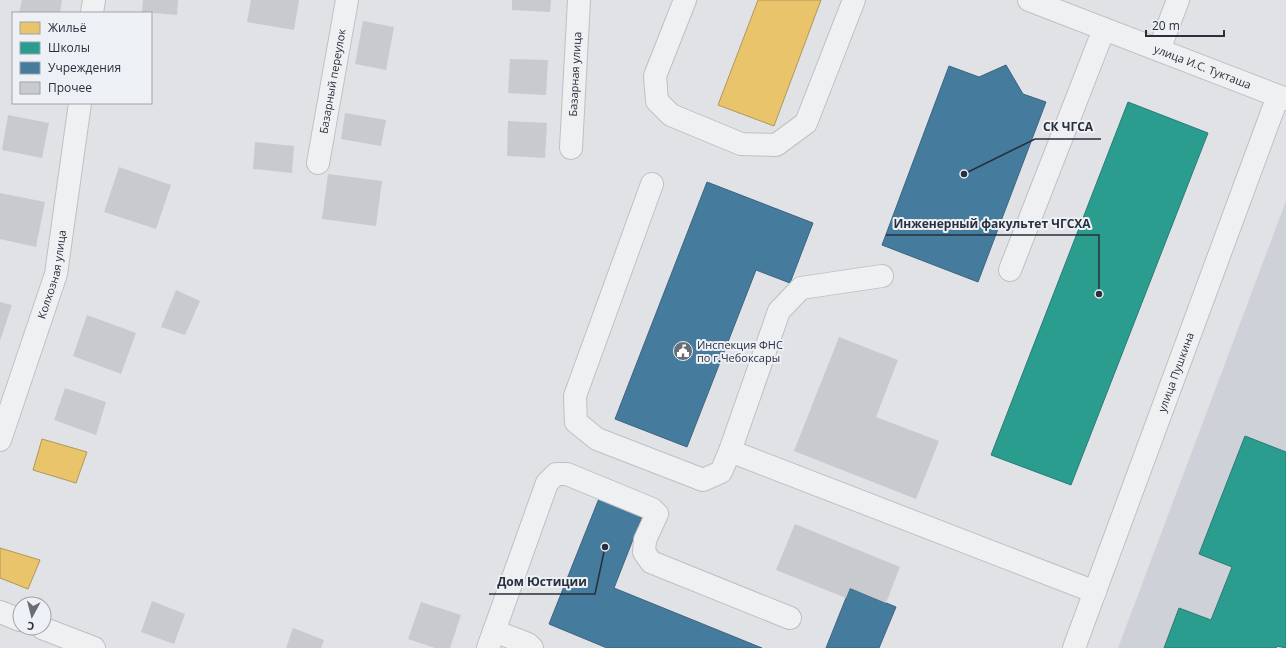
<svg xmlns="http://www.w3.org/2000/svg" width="1286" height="648" viewBox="0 0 1286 648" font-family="'Open Sans',sans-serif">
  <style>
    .built { fill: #ced1d8 }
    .homes { fill: #e9c46a; stroke: #af975c }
    .schools { fill: #2a9d8f; stroke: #297c76 }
    .public { fill: #457b9d; stroke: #3c6480 }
    .building { fill: #c8cacd }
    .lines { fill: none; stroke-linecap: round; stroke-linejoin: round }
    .minor-casing { stroke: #bec0c3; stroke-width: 24 }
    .minor { stroke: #eff0f2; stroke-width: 22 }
    .labels { text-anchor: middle; stroke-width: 4; stroke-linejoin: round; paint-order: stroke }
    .street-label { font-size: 11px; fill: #282f3d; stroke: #edf0f5 }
    .poi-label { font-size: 11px; fill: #282f3d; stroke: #edf0f5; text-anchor: start }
    .leader { fill: none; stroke: #282f3d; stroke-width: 1.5 }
    .callout-dot { fill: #282f3d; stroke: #edf0f5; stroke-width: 1.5 }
    .callout-label { font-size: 12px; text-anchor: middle; font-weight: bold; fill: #282f3d; stroke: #edf0f5; stroke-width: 4; stroke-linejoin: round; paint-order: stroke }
  </style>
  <rect width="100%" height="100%" fill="#e0e2e5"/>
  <!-- built -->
  <polygon class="built" points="1286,201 1286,648 1118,648"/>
  <!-- homes -->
  <g class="homes">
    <polygon points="758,0 821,0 774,126 718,105"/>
    <polygon points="42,439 87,452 76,483 33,470"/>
    <polygon points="0,548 40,560 28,589 0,578"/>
  </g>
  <!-- schools -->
  <g class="schools">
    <polygon points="1128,102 1208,133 1071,485 991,455"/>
    <polygon points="1245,436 1286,452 1286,648 1277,646 1276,648 1164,648 1179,608 1211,620 1232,567 1199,554"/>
  </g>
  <!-- public -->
  <g class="public">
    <polygon points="1006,65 1023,94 1046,102 978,282 882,245 949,66 979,77"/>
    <polygon points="707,182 813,223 790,283 756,270 687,447 615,419"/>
    <polygon points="600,496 643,514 614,588 762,648 607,648 549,624"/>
    <polygon points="850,588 896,607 879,648 826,648"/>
  </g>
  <!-- building -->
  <g class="building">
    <polygon points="22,0 62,0 60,13 19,13"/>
    <polygon points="143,0 178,0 177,15 142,12"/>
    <polygon points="251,0 299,0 294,30 247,22"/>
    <polygon points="512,0 551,0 550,12 512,10"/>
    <polygon points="363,21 394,27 386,70 355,64"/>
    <polygon points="510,59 548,60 546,95 508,93"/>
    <polygon points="345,113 386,120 381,146 341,139"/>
    <polygon points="8,115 49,123 42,158 2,150"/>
    <polygon points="508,121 547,123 545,158 507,156"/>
    <polygon points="255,142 294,146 292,173 253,169"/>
    <polygon points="119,167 171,185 156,229 104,212"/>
    <polygon points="328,174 382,181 376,226 322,219"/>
    <polygon points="0,193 45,202 36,247 0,239"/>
    <polygon points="176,290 200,301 185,335 161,327"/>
    <polygon points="0,302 12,305 0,341"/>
    <polygon points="87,315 136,333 121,374 73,356"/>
    <polygon points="839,337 898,360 876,417 939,441 916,499 794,451"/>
    <polygon points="65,388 106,402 96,435 54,420"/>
    <polygon points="795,524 900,567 886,603 850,588 846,598 776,570"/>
    <polygon points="152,601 185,614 174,644 141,632"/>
    <polygon points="421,602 461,615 450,648 435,648 408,639"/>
    <polygon points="293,628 324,640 321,648 286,648"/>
  </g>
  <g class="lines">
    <defs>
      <g id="minor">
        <polyline points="685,0 655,76 657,101 671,115 741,144 776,145 806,123 854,0"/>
        <path id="s1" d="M1029,0L1286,99"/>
        <polyline points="92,13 94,0"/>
        <polyline points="1159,50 1178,0"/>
        <path id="s2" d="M571,148L579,0"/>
        <path id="s3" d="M318,163L347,0"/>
        <polyline points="652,184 575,396 576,422 597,439 703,480 721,472 730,451 1095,592"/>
        <polyline points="1010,270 1104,29"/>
        <path id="s4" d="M0,440L56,274L80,103"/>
        <polyline points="730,451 779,311 801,288 882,276"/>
        <polyline points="0,612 20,620"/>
        <polyline points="42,628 94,648"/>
        <polyline points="494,631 528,644 532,648"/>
        <polyline points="488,648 547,483 556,474 567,474 652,509 657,514 645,540 644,552 651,562 790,618"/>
        <path id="s5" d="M1074,648L1278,96"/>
      </g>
    </defs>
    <!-- minor casing -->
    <use href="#minor" class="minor-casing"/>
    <!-- minor -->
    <use href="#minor" class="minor"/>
  </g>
  <!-- icons -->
  <defs>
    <symbol id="civic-disc" viewBox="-11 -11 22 22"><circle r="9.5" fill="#686e78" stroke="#edf0f5"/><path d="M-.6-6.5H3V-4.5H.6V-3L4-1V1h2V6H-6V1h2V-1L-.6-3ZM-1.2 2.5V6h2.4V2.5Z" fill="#fff"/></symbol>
  </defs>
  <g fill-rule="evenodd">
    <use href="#civic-disc" x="672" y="340" width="22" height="22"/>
  </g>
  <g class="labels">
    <!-- street labels -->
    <g class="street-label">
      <text dy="4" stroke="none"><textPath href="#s1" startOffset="186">улица И.С. Тукташа</textPath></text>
      <text dy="4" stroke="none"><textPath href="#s2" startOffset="74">Базарная улица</textPath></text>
      <text dy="4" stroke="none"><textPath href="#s3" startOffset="83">Базарный переулок</textPath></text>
      <text dy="4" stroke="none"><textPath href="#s4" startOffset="174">Колхозная улица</textPath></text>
      <text dy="4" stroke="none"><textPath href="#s5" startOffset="294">улица Пушкина</textPath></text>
    </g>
    <!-- poi labels -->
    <g class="poi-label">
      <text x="697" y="349">Инспекция ФНС<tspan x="697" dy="13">по г.Чебоксары</tspan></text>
    </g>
  </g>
  <!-- callouts -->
  <path class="leader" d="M964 174L1035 139H1101M1099 294L1099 235H886M605 547L595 594H489"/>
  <g class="callout-dot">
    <circle cx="964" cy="174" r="4"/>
    <circle cx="1099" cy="294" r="4"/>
    <circle cx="605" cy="547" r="4"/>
  </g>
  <g class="callout-label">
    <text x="1068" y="131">СК ЧГСА</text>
    <text x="992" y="228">Инженерный факультет ЧГСХА</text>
    <text x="542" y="586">Дом Юстиции</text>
  </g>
  <!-- legend -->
  <rect x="12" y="12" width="140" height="92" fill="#edf0f5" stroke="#9ea3ab"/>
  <rect x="20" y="22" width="20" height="12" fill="#e9c46a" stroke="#9ea3ab"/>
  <text x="48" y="32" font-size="12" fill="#282f3d">Жильё</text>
  <rect x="20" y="42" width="20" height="12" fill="#2a9d8f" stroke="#9ea3ab"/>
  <text x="48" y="52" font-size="12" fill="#282f3d">Школы</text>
  <rect x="20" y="62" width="20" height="12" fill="#457b9d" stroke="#9ea3ab"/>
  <text x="48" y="72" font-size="12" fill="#282f3d">Учреждения</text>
  <rect x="20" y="82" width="20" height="12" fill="#c8cacd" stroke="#9ea3ab"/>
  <text x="48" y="92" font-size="12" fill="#282f3d">Прочее</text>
  <!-- north arrow -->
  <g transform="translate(32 616) rotate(187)"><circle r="19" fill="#edf0f5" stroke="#9ea3ab"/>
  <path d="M0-3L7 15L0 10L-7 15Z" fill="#686e78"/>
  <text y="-6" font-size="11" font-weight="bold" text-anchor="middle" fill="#282f3d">С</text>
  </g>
  <!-- scale -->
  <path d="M1146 30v6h78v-6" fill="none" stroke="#282f3d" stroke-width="2"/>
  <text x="1152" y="30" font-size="12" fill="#282f3d" stroke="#edf0f5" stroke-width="3" paint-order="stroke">20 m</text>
</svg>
